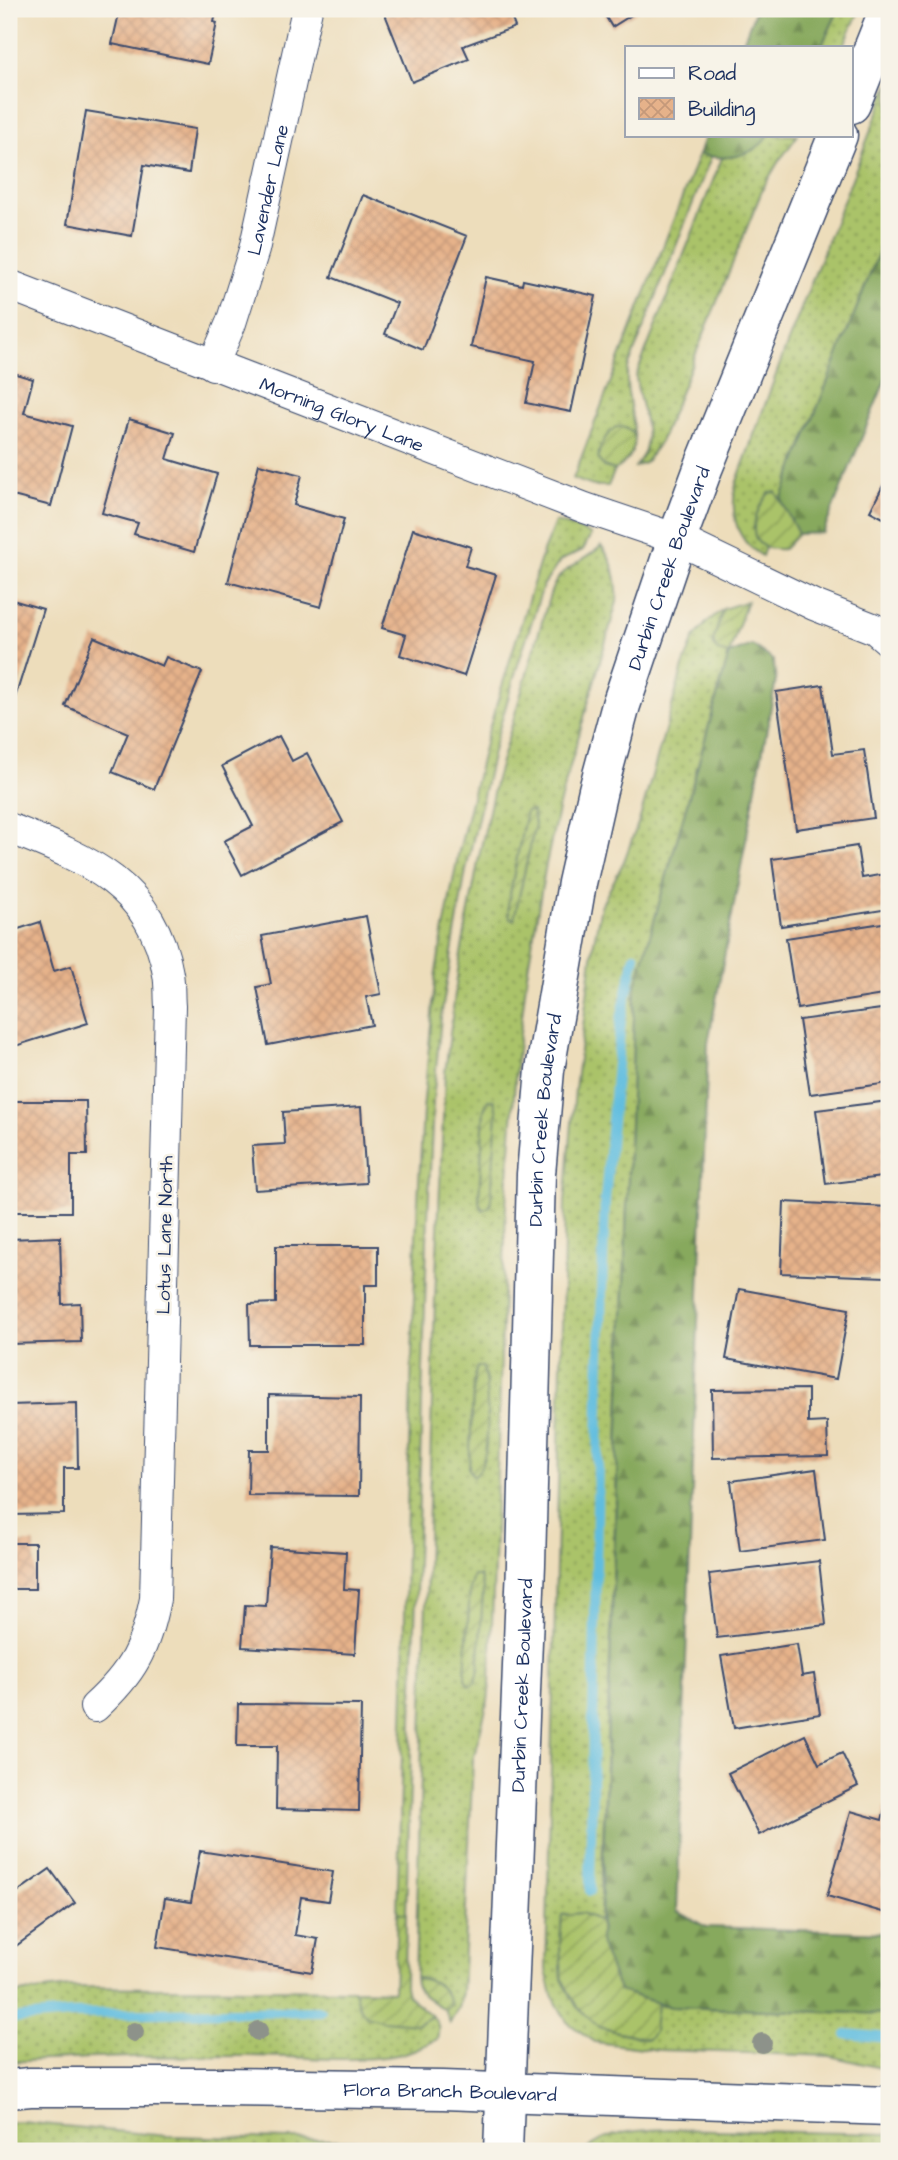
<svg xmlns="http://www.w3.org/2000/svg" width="898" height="2160" viewBox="0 0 898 2160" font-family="'Architects Daughter',sans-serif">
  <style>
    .grass { fill: url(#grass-dots); stroke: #627964; stroke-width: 2; fill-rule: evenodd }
    .forest { fill: url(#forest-firs); stroke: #516c5e; stroke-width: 2 }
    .garden { fill: url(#garden-furrows); stroke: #627964; stroke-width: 2 }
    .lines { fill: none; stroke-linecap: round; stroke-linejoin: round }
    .stream { stroke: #61bddf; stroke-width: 10 }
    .building { fill: url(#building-cross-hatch) }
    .minor-casing { stroke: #3a496c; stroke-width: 32 }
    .tertiary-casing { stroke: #3a496c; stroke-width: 41 }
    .minor { stroke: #fff; stroke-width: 30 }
    .tertiary { stroke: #fff; stroke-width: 38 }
    .tree { fill: #8d928a }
    .labels { text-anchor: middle; stroke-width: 5; stroke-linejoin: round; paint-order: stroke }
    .street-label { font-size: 19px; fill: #1b2f5e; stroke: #f7f3e8 }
  </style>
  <defs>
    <pattern id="grass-dots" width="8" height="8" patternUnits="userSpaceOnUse" patternTransform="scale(1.75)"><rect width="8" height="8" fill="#aac369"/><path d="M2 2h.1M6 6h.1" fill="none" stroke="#8a9f5a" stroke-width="1.8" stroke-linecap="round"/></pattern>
    <pattern id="forest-firs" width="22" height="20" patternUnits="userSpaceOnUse" patternTransform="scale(1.75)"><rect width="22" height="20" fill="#87a95d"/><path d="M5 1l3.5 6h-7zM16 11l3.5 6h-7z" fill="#6e8a50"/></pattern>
    <pattern id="garden-furrows" width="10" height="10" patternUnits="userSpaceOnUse" patternTransform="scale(1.75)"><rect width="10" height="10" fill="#aac369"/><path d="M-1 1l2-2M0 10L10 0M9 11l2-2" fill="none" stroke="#8a9f5a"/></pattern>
    <pattern id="building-cross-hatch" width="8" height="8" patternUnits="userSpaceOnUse" patternTransform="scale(1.75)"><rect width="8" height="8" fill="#e6b28a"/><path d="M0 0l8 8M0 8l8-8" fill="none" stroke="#c5997a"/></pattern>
  </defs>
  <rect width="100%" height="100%" fill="#f7f3e8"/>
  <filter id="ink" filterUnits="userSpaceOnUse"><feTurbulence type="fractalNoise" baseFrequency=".0143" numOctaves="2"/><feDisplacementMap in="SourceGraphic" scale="14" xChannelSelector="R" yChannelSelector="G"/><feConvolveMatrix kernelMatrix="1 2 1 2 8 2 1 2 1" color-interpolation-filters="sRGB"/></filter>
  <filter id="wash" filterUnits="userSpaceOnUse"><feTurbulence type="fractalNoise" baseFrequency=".00686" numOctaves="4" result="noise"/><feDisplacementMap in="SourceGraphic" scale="28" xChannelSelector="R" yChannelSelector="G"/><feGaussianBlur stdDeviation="1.57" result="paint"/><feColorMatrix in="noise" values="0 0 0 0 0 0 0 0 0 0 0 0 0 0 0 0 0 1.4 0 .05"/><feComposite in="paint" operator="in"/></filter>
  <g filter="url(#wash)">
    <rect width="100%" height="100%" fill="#edddbb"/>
    <!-- grass -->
    <g class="grass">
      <polygon points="839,9 860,9 843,47 821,47"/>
      <path d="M889,84V226L781,500L776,493L759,543L765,547L762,556C735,540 730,514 736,484L786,347Z"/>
      <path d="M769,135H798L777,164L763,188L661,440L645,463L635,467C638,462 642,457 644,453C653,429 637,400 636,376L722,158C740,155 758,150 769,135Z"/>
      <path d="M699,154L711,157L628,368C624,390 633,410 634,433L623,427L604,467L615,470L608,486H593L573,479Z"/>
      <polygon points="555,522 574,527 591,535 583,550 560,561 543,586 516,671 495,743 466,870 441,1017 433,1102 427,1241 406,1914 397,1913 404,1689 406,1538 416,1236 423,1110 436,971 458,855 486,739 543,551"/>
      <path d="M601,546C615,562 618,581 617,602L559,805L545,869L527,974L516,1067L506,1206L490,1684L488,1701L473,1760L462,1992L458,2008L450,2023L445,2010L450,2003L427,1979L415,1978L435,1298L445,1073L458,970L480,852L496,779L546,608C549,597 552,585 560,576C571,564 589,558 601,546ZM526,811H531L535,824L514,919L510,918L508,905ZM488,1100H494L497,1113L489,1206L479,1202L484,1110ZM477,1367H483L486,1381L473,1476L469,1469L474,1377ZM474,1576L480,1577L483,1590L478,1675L475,1683L469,1685L465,1678L470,1587Z"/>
      <polygon points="723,609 713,642 717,650 729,654 635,989 600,1921 582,1913 562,1915 560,1944 562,1979 577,2007 599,2027 647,2039 654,2030 657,2003 671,2007 889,2014 889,2070 830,2056 658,2050 595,2042 567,2022 552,1995 546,1970 565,1202 575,1089 594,941 601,906 624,861 640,818 683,667 694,638 707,622"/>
      <path d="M70,1987L354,1990L358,2004L417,2024L432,2016C440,2024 439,2029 437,2039C424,2046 411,2052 397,2055C350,2064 292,2055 243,2056C165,2056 87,2057 9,2062V1994Z"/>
      <polygon points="22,2122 167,2136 376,2141 411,2144 423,2146 431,2151 9,2151 9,2123"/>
      <path d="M670,2129L889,2134V2151H585C609,2130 640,2130 670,2129Z"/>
    </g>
    <!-- forest -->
    <g class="forest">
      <polygon points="756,9 839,9 821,47 741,47"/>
      <path d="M706,135H769C753,158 724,161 699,154Z"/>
      <polygon points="889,226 889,371 823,533 798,534 781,500"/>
      <polygon points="752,645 773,660 776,680 708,1043 677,1911 706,1927 889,1933 889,2014 671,2007 619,1991 600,1943 635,989 729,654"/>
    </g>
    <!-- garden -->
    <g class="garden">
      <path d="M616,427H623L634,433C637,449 628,462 615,470C613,469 605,467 604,466C590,457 607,433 616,427Z"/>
      <path d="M776,492L798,534L784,549C741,552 752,516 769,493Z"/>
      <polygon points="747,601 729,654 717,651 713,642 723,609"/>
      <polygon points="526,811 532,811 535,824 514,919 510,918 508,905"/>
      <polygon points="488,1100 494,1100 497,1113 491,1199 490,1206 483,1210 479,1202 484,1110"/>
      <path d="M477,1367H483C488,1388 493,1467 473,1476L469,1469L474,1377Z"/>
      <polygon points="473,1576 480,1576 483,1590 478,1675 475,1683 469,1686 465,1678 470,1587"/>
      <polygon points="397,1912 406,1914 405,1987 407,1995 432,2016 417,2024 383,2021 366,2016 358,2004 354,1990 394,1991"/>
      <polygon points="582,1913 600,1921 600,1943 619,1991 657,2003 654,2031 648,2039 599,2027 577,2007 562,1979 560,1944 562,1915"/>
      <path d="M415,1978C432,1979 444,1985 450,2003L445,2010C433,2002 416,1994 415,1978Z"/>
    </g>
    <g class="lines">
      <!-- stream -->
      <g class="stream">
        <polyline points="590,1891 600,1350 605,1200 621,1019 635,956"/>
        <polyline points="9,2019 71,2014 321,2011"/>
        <polyline points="846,2034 889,2038"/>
      </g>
    </g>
    <g id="blocks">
      <!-- building -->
      <g class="building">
        <polygon points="120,9 217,9 214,22 217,23 208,64 112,44"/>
        <polygon points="383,9 508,9 515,27 463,46 469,59 412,82"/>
        <polygon points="601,9 641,9 612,27"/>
        <polygon points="86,111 195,129 189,173 144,165 132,236 67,224"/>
        <polygon points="363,195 467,236 423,350 385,334 397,303 331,277"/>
        <polygon points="486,277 522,285 523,280 596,296 571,412 526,403 535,361 471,347"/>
        <polygon points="9,372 33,379 24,413 72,426 51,506 9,495"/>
        <polygon points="129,419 175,433 167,459 217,474 194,552 134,534 138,523 102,513"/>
        <polygon points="259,464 302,475 294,505 344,519 321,607 228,582"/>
        <polygon points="889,474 889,521 870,511"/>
        <polygon points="413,529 471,547 465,566 496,575 464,676 400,655 406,635 382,628"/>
        <polygon points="9,599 43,609 9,717"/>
        <polygon points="94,637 162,666 166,657 202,672 154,789 112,772 128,733 65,706"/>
        <polygon points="823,685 833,754 864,750 874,818 796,829 776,692"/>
        <polygon points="279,736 292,761 307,753 343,822 242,875 224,841 253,826 222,766"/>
        <polygon points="857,846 862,878 886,874 889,909 781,926 772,859"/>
        <polygon points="366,916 381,994 366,997 372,1025 268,1045 257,987 271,984 262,936"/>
        <polygon points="40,922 54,971 71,966 88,1023 9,1048 9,932"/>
        <polygon points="889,922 889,994 797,1009 786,938"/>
        <polygon points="889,1008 889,1083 810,1094 799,1020"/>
        <polygon points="9,1101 86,1101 87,1155 71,1155 71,1212 9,1212"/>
        <polygon points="889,1101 889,1176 826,1184 816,1110"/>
        <polygon points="361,1107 366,1183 255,1190 252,1146 285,1144 283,1112"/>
        <polygon points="784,1202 889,1207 886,1277 781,1273"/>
        <polygon points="60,1237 62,1304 80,1303 81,1342 9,1344 9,1239"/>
        <polygon points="276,1246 378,1246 378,1285 365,1285 365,1345 250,1345 249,1304 276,1303"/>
        <polygon points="739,1289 849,1309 836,1379 726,1359"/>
        <polygon points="808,1389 808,1423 827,1422 828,1456 713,1458 712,1390"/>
        <polygon points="269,1395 360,1397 359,1496 248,1495 249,1450 269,1450"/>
        <polygon points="77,1403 78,1468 64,1468 64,1514 9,1515 9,1405"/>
        <polygon points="816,1469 825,1540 740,1551 731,1481"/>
        <rect x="9" y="1543" width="26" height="46"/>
        <polygon points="270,1547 346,1552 344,1589 359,1590 355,1654 242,1647 245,1605 266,1606"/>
        <polygon points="819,1561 826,1625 717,1638 709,1574"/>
        <polygon points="797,1644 802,1676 814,1674 820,1714 734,1728 721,1656"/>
        <polygon points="238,1704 361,1705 359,1811 276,1809 277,1746 237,1746"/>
        <polygon points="805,1735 819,1764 842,1753 858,1786 759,1835 728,1773"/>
        <polygon points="888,1797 889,1797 889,1914 827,1896 851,1811 882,1820"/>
        <polygon points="200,1851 333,1872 328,1901 301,1897 295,1935 318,1939 312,1972 157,1947 165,1898 191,1902"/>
        <polygon points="50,1869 75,1903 9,1951 9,1889 13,1895"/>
      </g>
    </g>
  </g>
  <g filter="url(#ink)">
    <use href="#blocks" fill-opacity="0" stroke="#3a496c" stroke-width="2"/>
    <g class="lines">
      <defs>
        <g id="minor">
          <path id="s1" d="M9,285L585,508L677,539L814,605L875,629L889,641"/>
          <path id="s2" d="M213,365L231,323L254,250L307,9"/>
          <path d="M9,828C84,858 153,884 168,974C170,984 169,996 170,1006L155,1599C145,1649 133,1672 95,1707"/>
        </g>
        <g id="tertiary">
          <polyline points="851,104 889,9"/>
          <path id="s3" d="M9,2089L30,2087H222L443,2090L889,2106"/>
          <path id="s4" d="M503,2151L526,1564L536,1174L545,1070L577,883L598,790L621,705L677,539L704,466L838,135"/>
        </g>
      </defs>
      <!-- minor casing -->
      <use href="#minor" class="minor-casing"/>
      <!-- tertiary casing -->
      <use href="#tertiary" class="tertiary-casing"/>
      <!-- minor -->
      <use href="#minor" class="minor"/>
      <!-- tertiary -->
      <use href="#tertiary" class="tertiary"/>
    </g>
    <!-- trees -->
    <g class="tree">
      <circle cx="258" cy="2031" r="10"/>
      <circle cx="134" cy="2032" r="10"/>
      <circle cx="762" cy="2043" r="10"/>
    </g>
  </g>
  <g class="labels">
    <!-- street labels -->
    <g class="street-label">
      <text dy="7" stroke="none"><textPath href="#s2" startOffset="184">Lavender Lane</textPath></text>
      <text dy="7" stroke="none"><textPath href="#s1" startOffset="357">Morning Glory Lane</textPath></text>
      <text dy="7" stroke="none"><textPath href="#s4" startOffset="1600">Durbin Creek Boulevard</textPath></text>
      <text dy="7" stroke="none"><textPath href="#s4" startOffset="1032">Durbin Creek Boulevard</textPath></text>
      <text transform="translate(164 1235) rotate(-89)" y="7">Lotus Lane North</text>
      <text dy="7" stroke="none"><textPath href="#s4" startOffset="466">Durbin Creek Boulevard</textPath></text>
      <text dy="7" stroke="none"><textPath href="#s3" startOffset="441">Flora Branch Boulevard</textPath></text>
    </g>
  </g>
  <!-- margin -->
  <rect width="898" height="2160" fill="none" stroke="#f7f3e8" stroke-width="35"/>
  <!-- legend -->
  <rect x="625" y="46" width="228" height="91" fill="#f7f3e8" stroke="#9fa5b1" stroke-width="2"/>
  <rect x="639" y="68" width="35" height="10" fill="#ffffff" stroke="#9fa5b1" stroke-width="2"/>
  <text x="688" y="80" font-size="21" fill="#1b2f5e">Road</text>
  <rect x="639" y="98" width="35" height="21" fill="url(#building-cross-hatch)" stroke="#9fa5b1" stroke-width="2"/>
  <text x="688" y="116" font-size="21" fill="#1b2f5e">Building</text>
</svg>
